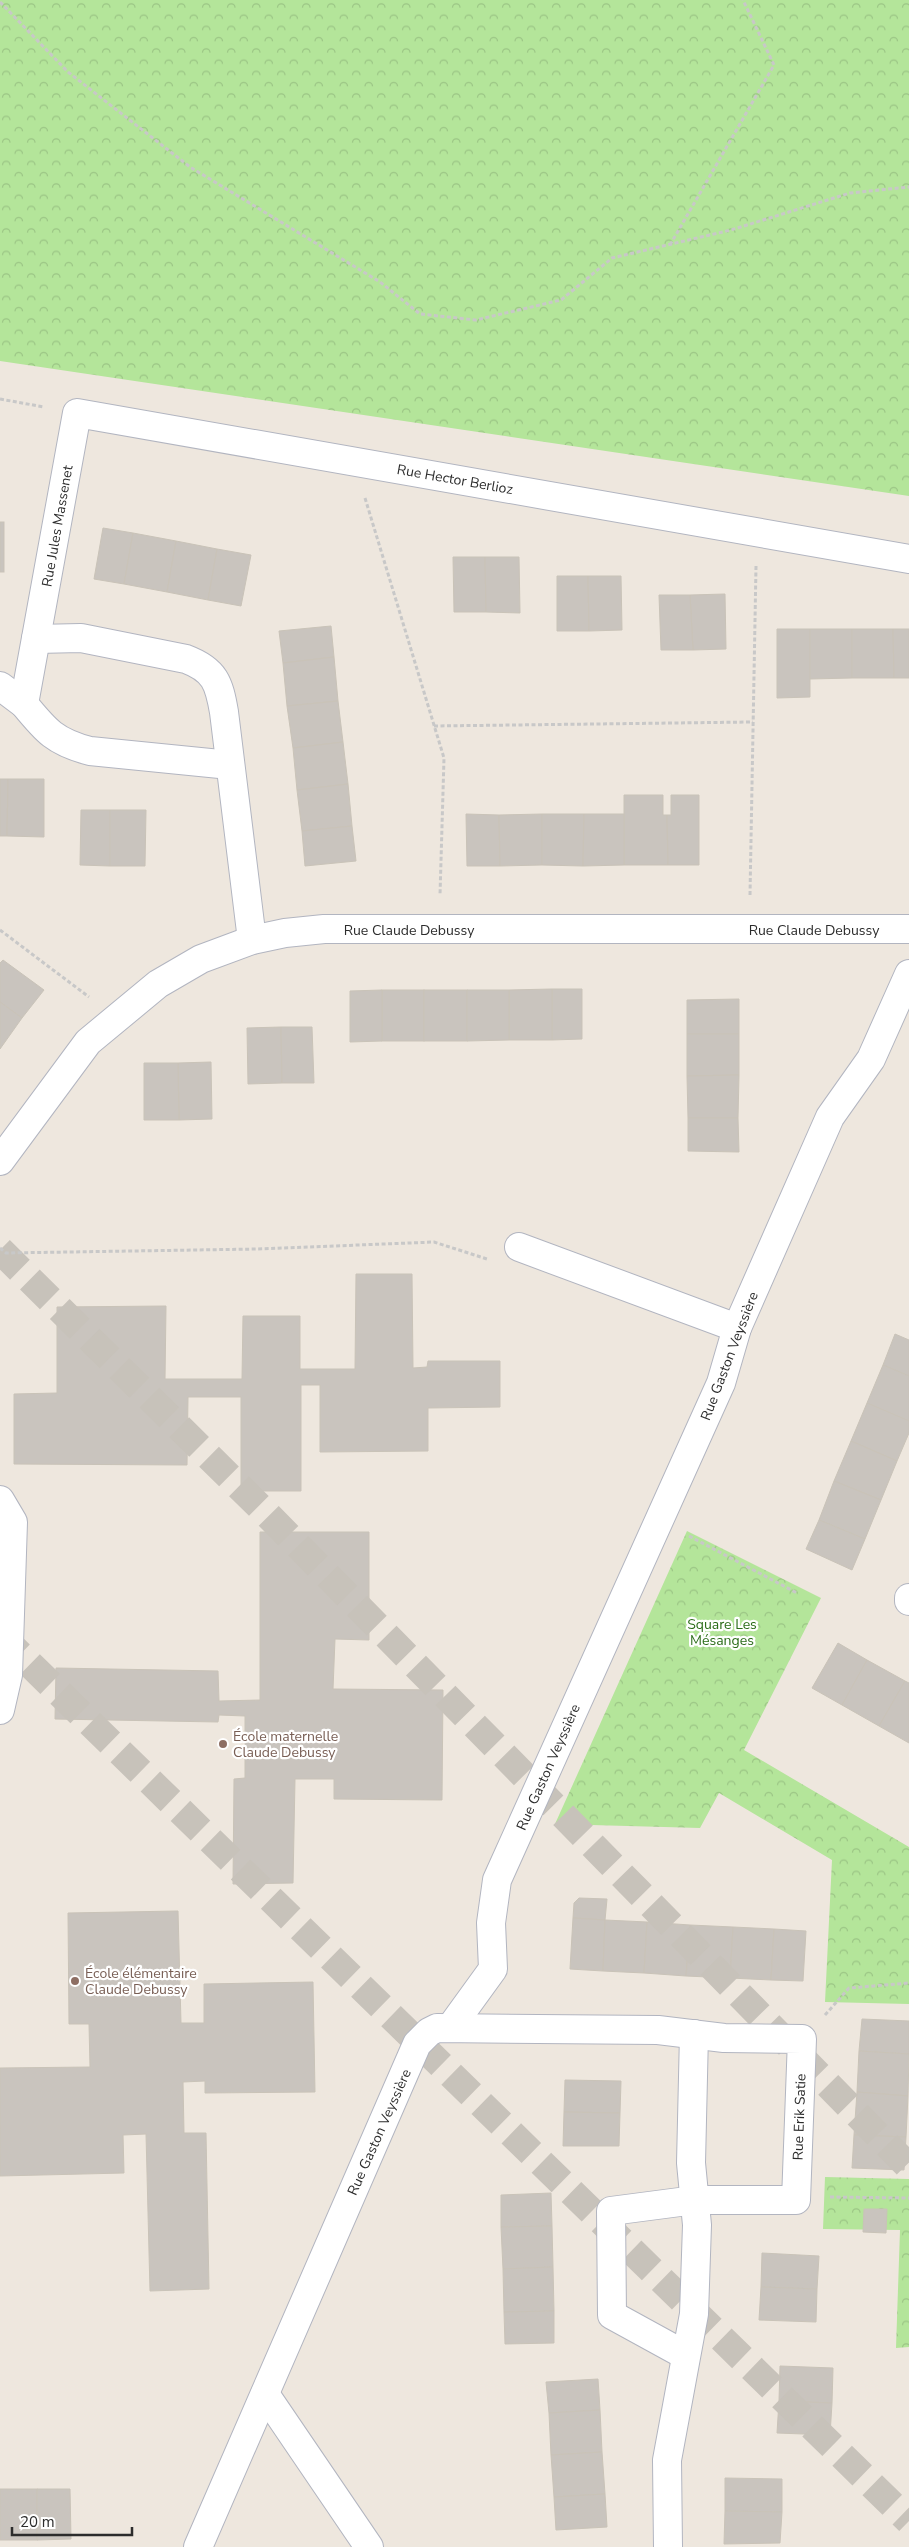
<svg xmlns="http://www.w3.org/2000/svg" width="909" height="2547" viewBox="0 0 909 2547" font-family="'Nunito Sans',sans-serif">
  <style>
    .forest { fill: url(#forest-crowns) }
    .building { fill: #c9c4be; stroke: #c9c3b8 }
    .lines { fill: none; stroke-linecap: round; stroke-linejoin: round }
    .highway-tunnel { stroke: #c7c2ba; stroke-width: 28; stroke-dasharray: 28 14; stroke-linecap: butt }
    .minor-casing { stroke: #b2b5c0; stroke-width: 30 }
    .path { stroke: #c8c8c8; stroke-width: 3; stroke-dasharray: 4 2.5; stroke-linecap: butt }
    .minor { stroke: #fff; stroke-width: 28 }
    .education-dot { fill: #8d6e63; stroke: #fff; stroke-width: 2 }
    .labels { text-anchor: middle; stroke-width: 4.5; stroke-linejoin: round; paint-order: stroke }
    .street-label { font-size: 14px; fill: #2c2c2c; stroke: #fff }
    .park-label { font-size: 14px; fill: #2b6c19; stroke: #fff }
    .education-label { font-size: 14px; fill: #785e54; stroke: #fff; text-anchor: start }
  </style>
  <defs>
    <pattern id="forest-crowns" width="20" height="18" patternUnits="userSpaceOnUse" patternTransform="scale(1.25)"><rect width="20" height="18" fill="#b4e59a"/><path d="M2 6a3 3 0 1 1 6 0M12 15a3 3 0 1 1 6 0" fill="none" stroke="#9bc585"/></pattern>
  </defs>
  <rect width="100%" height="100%" fill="#eee7de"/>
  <!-- forest -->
  <g class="forest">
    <polygon points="0,0 909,0 909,496 0,361"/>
    <polygon points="687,1531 821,1598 744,1750 909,1847 909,2004 825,2002 832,1860 719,1793 700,1828 555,1824"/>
    <polygon points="825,2177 909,2179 909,2347 896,2348 900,2230 823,2229"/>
  </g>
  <!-- building -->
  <g class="building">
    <rect x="0" y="522" width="4" height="50"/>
    <polygon points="103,528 133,533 124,584 94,579"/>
    <polygon points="133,533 176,541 167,592 124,584"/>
    <polygon points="176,541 217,549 208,600 167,592"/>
    <polygon points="217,549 251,555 241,606 208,600"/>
    <polygon points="453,557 485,557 486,612 454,612"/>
    <polygon points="485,557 519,557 520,613 486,612"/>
    <polygon points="557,576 588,576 589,631 557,631"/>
    <polygon points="588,576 621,576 622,630 589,631"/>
    <polygon points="725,594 726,649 693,650 690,595"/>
    <polygon points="659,595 690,595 693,650 661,650"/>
    <polygon points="331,626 334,657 283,663 279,631"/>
    <polygon points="777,629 810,629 810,697 777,698"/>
    <polygon points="810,629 852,629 852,678 810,679"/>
    <polygon points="852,629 893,629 894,678 852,678"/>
    <polygon points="893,629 909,629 909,678 894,678"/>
    <polygon points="334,657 338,701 287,706 283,663"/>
    <polygon points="338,701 343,742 293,748 287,706"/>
    <polygon points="343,742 348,784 297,790 293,748"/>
    <polygon points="0,779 8,779 7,836 0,836"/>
    <polygon points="8,779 44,779 44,837 7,836"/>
    <polygon points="348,784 352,826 302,831 297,790"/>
    <polygon points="624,795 663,795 663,815 667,815 668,865 624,865"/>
    <polygon points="671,795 699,795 699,865 668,865 667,815 671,815"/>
    <polygon points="81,810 110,810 110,866 80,865"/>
    <polygon points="110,810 146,810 145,866 110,866"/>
    <polygon points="466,814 499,815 500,866 467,866"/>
    <polygon points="542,814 542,865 500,866 499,815"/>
    <polygon points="542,814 584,814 583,866 542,865"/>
    <polygon points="584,814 624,814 624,865 583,866"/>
    <polygon points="352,826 356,861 305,866 302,831"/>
    <polygon points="3,960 44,990 22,1018 0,1002 0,963"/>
    <polygon points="552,989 582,989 582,1039 552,1040"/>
    <polygon points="552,989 552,1040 509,1040 509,990"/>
    <rect x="382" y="990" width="42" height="51"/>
    <polygon points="382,990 382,1041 350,1042 350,991"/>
    <rect x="424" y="990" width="43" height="51"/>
    <polygon points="467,990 509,990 509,1040 467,1041"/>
    <polygon points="739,999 739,1034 687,1034 687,1000"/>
    <polygon points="0,1002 22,1018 0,1049"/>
    <polygon points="281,1027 282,1083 248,1084 247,1028"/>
    <polygon points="281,1027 312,1027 314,1083 282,1083"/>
    <polygon points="687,1034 739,1034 739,1075 687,1076"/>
    <polygon points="211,1062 212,1119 179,1120 178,1063"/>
    <polygon points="144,1063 178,1063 179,1120 144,1120"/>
    <polygon points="739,1075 738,1118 688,1118 687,1076"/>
    <polygon points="688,1118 738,1118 739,1152 688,1151"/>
    <polygon points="356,1274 412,1274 413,1368 427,1367 428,1361 500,1361 500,1407 428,1408 428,1451 320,1452 320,1385 301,1385 301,1491 241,1491 241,1397 188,1397 187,1465 14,1464 14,1394 57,1393 57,1307 166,1306 165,1379 242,1379 243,1316 300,1316 300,1369 355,1369"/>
    <polygon points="895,1334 909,1340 909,1376 883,1365"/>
    <polygon points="883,1365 909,1376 909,1421 867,1403"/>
    <polygon points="867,1403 909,1421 909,1433 897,1461 851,1441"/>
    <polygon points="851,1441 897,1461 881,1500 834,1481"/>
    <polygon points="834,1481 881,1500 865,1539 819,1520"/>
    <polygon points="819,1520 865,1539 852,1570 806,1549"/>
    <polygon points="260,1532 369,1532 369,1640 335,1639 333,1689 443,1690 442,1800 334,1799 334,1779 295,1779 293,1883 233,1884 234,1779 245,1778 245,1716 219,1715 218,1722 55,1719 56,1668 218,1671 219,1701 260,1700"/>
    <polygon points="838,1643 867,1660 842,1705 812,1688"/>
    <polygon points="867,1660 905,1681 879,1726 842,1705"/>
    <polygon points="905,1681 909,1683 909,1743 879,1726"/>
    <polygon points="579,1898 607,1899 605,1920 573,1918 574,1903"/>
    <polygon points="178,1911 181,2023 204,2023 204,1984 313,1982 315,2092 205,2093 205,2081 183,2082 184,2133 206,2133 209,2289 150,2291 146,2134 123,2135 124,2173 0,2176 0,2068 90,2067 89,2024 69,2024 68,1913"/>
    <polygon points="573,1918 605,1920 603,1971 570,1969"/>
    <polygon points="605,1920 647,1922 644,1973 603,1971"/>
    <polygon points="647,1922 690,1925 686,1976 644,1973"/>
    <polygon points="690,1925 733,1927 730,1978 686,1976"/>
    <polygon points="733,1927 774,1929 771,1980 730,1978"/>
    <polygon points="774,1929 806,1931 803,1981 771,1980"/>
    <polygon points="862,2019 909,2021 909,2054 859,2051"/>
    <polygon points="859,2051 909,2054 908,2096 857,2092"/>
    <polygon points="565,2080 621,2081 620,2113 564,2112"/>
    <polygon points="857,2092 908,2096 906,2137 854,2135"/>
    <polygon points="564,2112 620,2113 619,2146 563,2146"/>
    <polygon points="854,2135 906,2137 904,2170 852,2168"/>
    <polygon points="551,2193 552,2226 501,2227 501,2195"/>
    <polygon points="864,2209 887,2209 886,2233 863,2232"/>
    <polygon points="552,2226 553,2267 503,2269 501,2227"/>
    <polygon points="762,2253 819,2256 817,2289 761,2287"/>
    <polygon points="553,2267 554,2311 504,2312 503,2269"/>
    <polygon points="761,2287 817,2289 816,2322 759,2320"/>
    <polygon points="554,2311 554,2343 505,2344 504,2312"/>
    <polygon points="780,2366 833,2368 832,2403 779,2401"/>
    <polygon points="598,2379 600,2410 549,2413 546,2382"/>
    <polygon points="779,2401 832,2403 830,2435 777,2433"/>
    <polygon points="600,2410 602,2452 551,2455 549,2413"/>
    <polygon points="602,2452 605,2494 554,2497 551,2455"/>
    <polygon points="725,2478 782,2479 782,2512 725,2511"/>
    <rect x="0" y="2489" width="37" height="51"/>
    <polygon points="37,2489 70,2489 71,2539 37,2540"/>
    <polygon points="605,2494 607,2527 556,2530 554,2497"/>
    <polygon points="725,2511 782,2512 780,2543 724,2544"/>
  </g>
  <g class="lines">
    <!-- highway-tunnel -->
    <g class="highway-tunnel">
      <polyline points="0,1250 264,1511 909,2167"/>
      <polyline points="0,1635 909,2521"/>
    </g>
    <defs>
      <g id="minor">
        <path d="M36,639L81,638L186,659C215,670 219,683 224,712L252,940"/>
        <polyline points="0,686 24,704"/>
        <path d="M230,765L90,751C55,742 46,731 24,704L77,413L909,559"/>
        <polyline points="0,1161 88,1042 158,984 201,959 252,940 285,933 324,929 909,929"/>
        <polyline points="519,1247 737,1328"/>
        <polyline points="0,1500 13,1522 8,1675 0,1710"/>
        <polyline points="909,1598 909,1601"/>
        <polyline points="451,2027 493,1969 491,1923 497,1880 721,1383 737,1328 830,1117 871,1059 909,974"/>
        <polyline points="265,2394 369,2547"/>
        <polyline points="198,2547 417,2044 429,2032 437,2028 658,2030 724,2038 802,2039 796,2200 695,2200 611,2211 612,2315 685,2355"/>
        <polyline points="668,2547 667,2460 694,2314 697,2225 691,2163 694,2034"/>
      </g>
    </defs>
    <!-- minor casing -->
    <use href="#minor" class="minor-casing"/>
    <!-- path -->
    <g class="path">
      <polyline points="0,2 68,72 190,167 380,282 420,314 476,320 561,300 612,258 731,230 850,193 909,187"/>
      <polyline points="670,245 774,65 743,0"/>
      <polyline points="0,399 44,407"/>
      <polyline points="365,498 444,758 440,895"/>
      <polyline points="434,726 753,722"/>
      <polyline points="750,895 756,566"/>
      <polyline points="0,930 89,997"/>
      <polyline points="0,1248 6,1253 258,1249 434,1242 487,1259"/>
      <polyline points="689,1536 797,1593"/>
      <polyline points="825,2015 849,1988 909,1983"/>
      <polyline points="830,2197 909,2198"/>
    </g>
    <!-- minor -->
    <use href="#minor" class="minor"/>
  </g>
  <!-- markers -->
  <g class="education-dot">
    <circle cx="223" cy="1744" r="5"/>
    <circle cx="75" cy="1981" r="5"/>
  </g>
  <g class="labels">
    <!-- street labels -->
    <g class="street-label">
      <text transform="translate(455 479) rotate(10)" y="5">Rue Hector Berlioz</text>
      <text transform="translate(57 526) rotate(-80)" y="5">Rue Jules Massenet</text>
      <text x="409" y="935">Rue Claude Debussy</text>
      <text x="814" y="935">Rue Claude Debussy</text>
      <text transform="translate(729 1356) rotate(-69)" y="5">Rue Gaston Veyssière</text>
      <text transform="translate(548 1767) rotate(-66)" y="5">Rue Gaston Veyssière</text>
      <text transform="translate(799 2117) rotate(-88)" y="5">Rue Erik Satie</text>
      <text transform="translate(379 2132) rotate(-66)" y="5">Rue Gaston Veyssière</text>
    </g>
    <!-- park labels -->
    <g class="park-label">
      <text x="722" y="1629">Square Les<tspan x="722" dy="16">Mésanges</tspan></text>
    </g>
    <!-- education labels -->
    <g class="education-label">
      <text x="233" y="1741">École maternelle<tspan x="233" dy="16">Claude Debussy</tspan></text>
      <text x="85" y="1978">École élémentaire<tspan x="85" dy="16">Claude Debussy</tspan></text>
    </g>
  </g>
  <!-- scale -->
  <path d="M12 2527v8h120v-8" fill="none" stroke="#2c2c2c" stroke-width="2.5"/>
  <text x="20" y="2527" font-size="15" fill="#2c2c2c" stroke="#ffffff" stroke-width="4" paint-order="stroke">20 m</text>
</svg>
